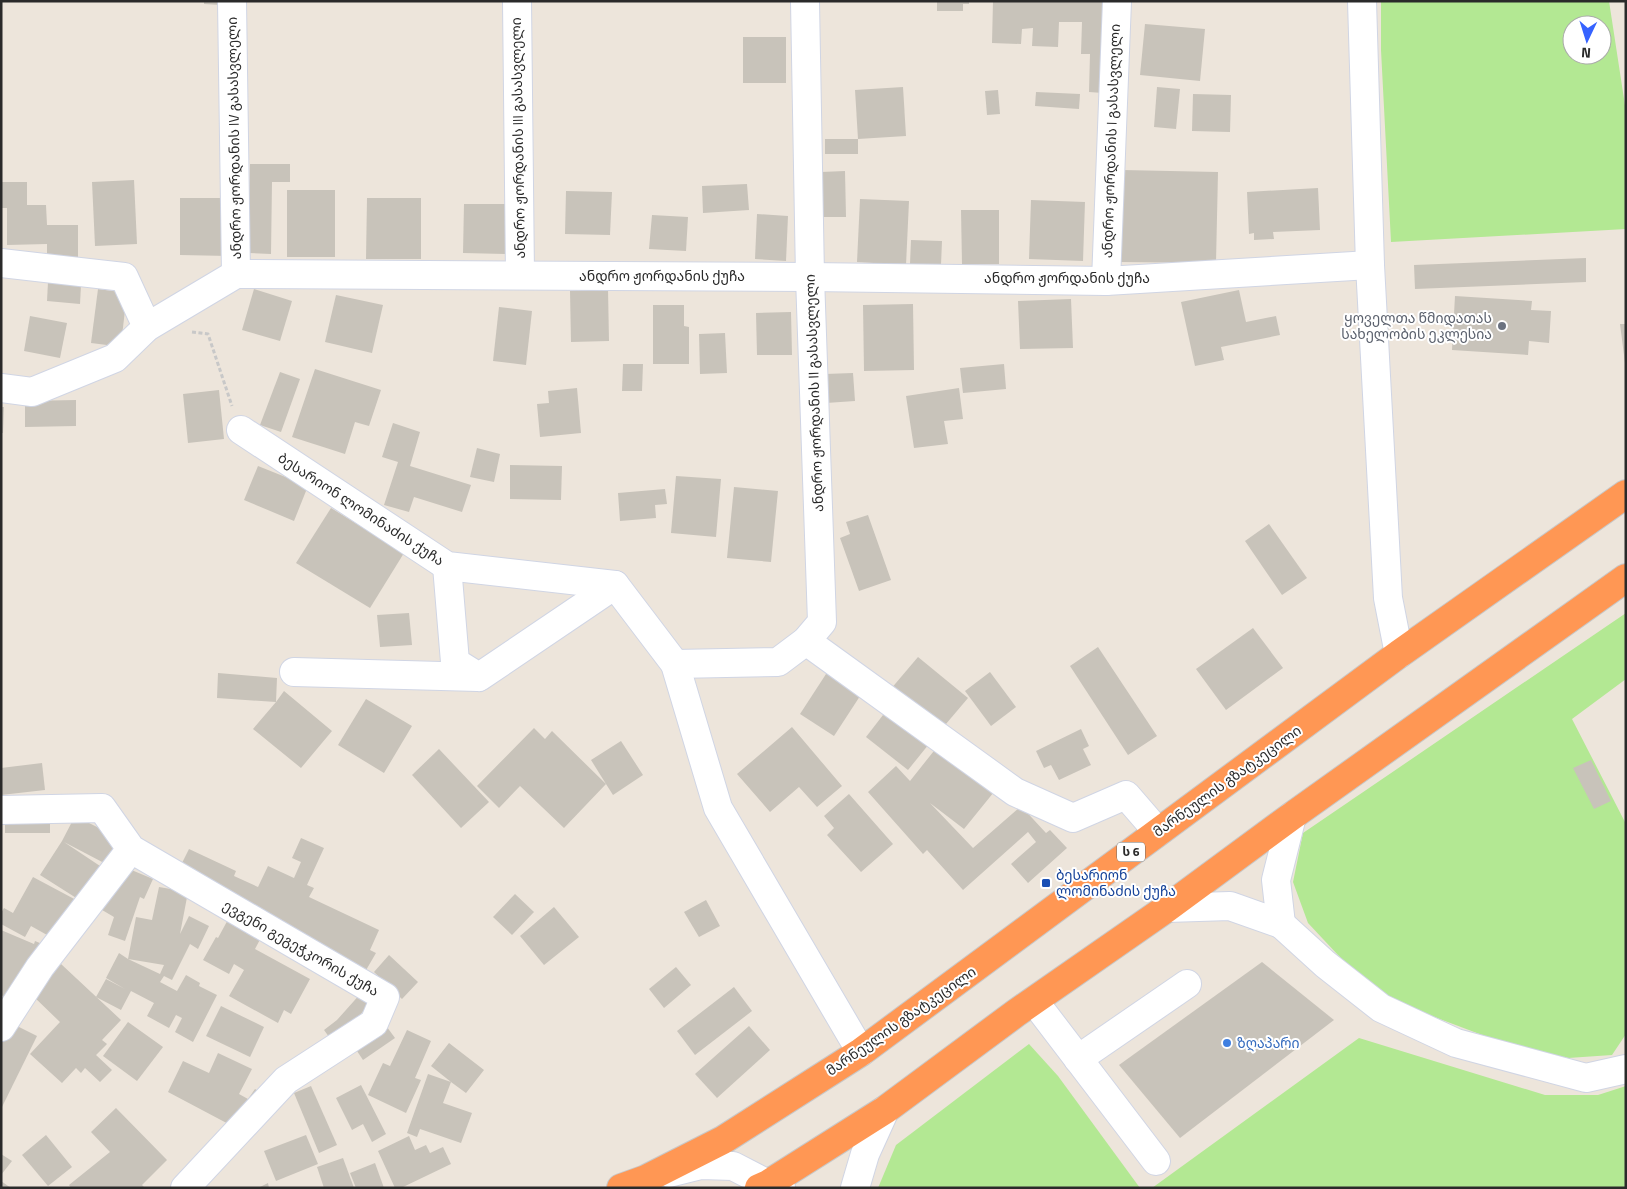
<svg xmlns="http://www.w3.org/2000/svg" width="1627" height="1189" viewBox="0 0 1627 1189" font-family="'Titillium Web','Noto Sans Georgian',sans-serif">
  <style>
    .green { fill: #b3e893; fill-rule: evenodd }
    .building { fill: #c8c3ba; fill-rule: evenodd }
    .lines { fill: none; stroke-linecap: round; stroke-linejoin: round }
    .minor-casing { stroke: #d0d5e4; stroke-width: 30 }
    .highway-casing { stroke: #c8c8c8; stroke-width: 30 }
    .path { stroke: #c8c8c8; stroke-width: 3; stroke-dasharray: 4 2.5; stroke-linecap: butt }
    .minor { stroke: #fff; stroke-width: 28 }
    .highway { stroke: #ff9754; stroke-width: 28 }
    .worship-dot { fill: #6b7280; stroke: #fff; stroke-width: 2 }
    .transit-dot { fill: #1a4fb4; stroke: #fff; stroke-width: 2 }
    .shop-dot { fill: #3f7fe0; stroke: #fff; stroke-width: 2 }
    .labels { text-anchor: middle; stroke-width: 4; stroke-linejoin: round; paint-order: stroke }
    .shield { fill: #fff; stroke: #6a6a6a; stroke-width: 1 }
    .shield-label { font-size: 12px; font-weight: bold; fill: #2a2a2a }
    .street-label { font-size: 14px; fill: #2a2a2a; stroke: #fff }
    .worship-label { font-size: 14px; fill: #5b616d; stroke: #fff; text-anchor: end }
    .transit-label { font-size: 14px; fill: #164399; stroke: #fff; text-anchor: start }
    .shop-label { font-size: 14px; fill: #366cbe; stroke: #fff; text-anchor: start }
  </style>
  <rect width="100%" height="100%" fill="#ede5db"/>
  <!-- green -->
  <g class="green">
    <path d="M1381,1H1609L1626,112V229L1391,242L1381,50ZM1572,25H1602V55H1572Z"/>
    <polygon points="1626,613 1626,679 1572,719 1626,824 1626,1034 1612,1055 1568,1058 1506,1044 1400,1004 1353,971 1308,923 1293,882 1303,833"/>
    <polygon points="1359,1038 1545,1095 1598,1095 1626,1086 1626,1188 1152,1188"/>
    <polygon points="1029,1044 1058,1076 1140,1188 878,1188 896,1145"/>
  </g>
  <!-- building -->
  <g class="building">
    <polygon points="204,1 221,1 221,5 204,4"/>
    <polygon points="937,1 969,1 969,4 963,4 963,11 937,11"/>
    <polygon points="993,1 1105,1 1103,93 1089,92 1090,54 1081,54 1082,22 1059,22 1058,47 1032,46 1033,28 1022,29 1021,44 992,43"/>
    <polygon points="1145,24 1205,29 1200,81 1140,75"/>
    <rect x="743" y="37" width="43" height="46"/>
    <polygon points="903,87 906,136 858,139 855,90"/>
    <polygon points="1157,87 1180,89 1176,129 1154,127"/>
    <polygon points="998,90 1000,114 987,115 985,91"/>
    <polygon points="1036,92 1080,94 1079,109 1035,106"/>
    <polygon points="1193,94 1231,95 1230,132 1192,131"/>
    <rect x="825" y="139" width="33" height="15"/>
    <polygon points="250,164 290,164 290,182 272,182 271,254 248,253"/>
    <polygon points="1122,170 1218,172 1216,263 1120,262"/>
    <polygon points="845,171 846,217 822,217 821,172"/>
    <polygon points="134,180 137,244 95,246 92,182"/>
    <polygon points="1,182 27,182 27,205 46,205 47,225 78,225 78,257 47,257 47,244 7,245 7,208 1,208"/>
    <polygon points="747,184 749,210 703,213 702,186"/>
    <polygon points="1318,188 1320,230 1273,232 1274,239 1254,240 1254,233 1249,234 1247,192"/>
    <rect x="287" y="190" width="48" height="67"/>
    <polygon points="566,191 612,192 610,235 565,234"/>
    <polygon points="180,198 230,198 229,256 180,255"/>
    <polygon points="367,198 421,198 421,259 366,259"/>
    <polygon points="860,199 909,201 906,265 857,262"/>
    <polygon points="1031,200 1085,202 1083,261 1029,259"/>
    <polygon points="464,204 506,204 505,254 463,253"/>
    <polygon points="961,210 999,210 999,264 962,264"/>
    <polygon points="757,214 788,216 786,261 755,259"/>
    <polygon points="652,215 688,217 686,251 649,249"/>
    <polygon points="911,240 942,241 941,265 910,264"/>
    <polygon points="1586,258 1586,282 1415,289 1414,265"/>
    <polygon points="48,282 81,285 80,304 47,301"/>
    <polygon points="98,289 127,293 122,336 107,345 91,343"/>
    <polygon points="254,289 292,301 280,341 242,330"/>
    <polygon points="608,289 609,341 571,342 570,291"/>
    <polygon points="1239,290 1246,322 1276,316 1280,335 1221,347 1224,360 1195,366 1181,302"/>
    <polygon points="336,295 383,305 372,353 325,342"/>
    <polygon points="1455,296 1532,301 1531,310 1551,311 1549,343 1529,341 1528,355 1452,350"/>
    <polygon points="1071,299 1073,348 1020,349 1018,301"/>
    <polygon points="913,304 914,370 864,371 863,305"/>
    <polygon points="653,305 684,305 684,326 689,327 689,364 653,364"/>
    <polygon points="499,307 532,311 526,365 493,361"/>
    <polygon points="791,312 792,355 757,355 756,313"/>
    <polygon points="30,316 67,323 60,358 24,351"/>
    <polygon points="1620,324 1626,324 1626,363 1625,363"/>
    <polygon points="725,333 727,373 700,374 699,334"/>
    <polygon points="623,364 643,364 642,391 622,391"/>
    <polygon points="1004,364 1006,389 963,393 960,368"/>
    <polygon points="315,369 381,390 369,426 355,422 345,454 292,437"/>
    <polygon points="280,372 300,379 281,432 260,425"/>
    <polygon points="853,373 855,401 826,403 825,374"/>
    <polygon points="577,388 581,433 540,437 537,404 549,403 548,391"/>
    <polygon points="959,388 963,419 944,421 948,444 914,448 906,396"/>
    <polygon points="219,390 224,439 188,443 183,394"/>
    <polygon points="76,400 76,426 25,427 25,401"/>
    <polygon points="1,407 4,407 3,433 1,433"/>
    <polygon points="393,423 420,432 410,466 471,485 462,512 414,497 409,512 384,505 398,462 382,457"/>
    <polygon points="477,448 500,454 494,482 470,477"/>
    <polygon points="510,465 562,466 561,500 510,499"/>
    <polygon points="258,466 308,486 294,521 244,500"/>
    <polygon points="676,476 721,479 716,537 671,533"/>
    <polygon points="734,487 778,491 771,562 727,558"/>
    <polygon points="665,489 667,504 655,505 656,518 620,521 618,493"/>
    <polygon points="331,508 404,553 370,608 296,563"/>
    <polygon points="868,515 891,580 859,591 840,538 850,534 846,522"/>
    <polygon points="1269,524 1307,578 1282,595 1245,541"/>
    <polygon points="409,613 412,645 380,647 377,615"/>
    <polygon points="1253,628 1283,668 1226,710 1196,669"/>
    <polygon points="1098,647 1157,736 1128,755 1070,666"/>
    <polygon points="918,657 968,698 940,731 890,690"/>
    <polygon points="828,671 862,693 834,736 800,714"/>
    <polygon points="990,672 1016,707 991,726 965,691"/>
    <polygon points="218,673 277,678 276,702 284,691 332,731 301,768 253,729 276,702 217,698"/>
    <polygon points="366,699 412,726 384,773 338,745"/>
    <polygon points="890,706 933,739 908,770 866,737"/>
    <polygon points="792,727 842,786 817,807 799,787 770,812 737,774"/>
    <polygon points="534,728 545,739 552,731 606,784 591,760 621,741 643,775 613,795 606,784 564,828 520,786 499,808 477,786"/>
    <polygon points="1081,729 1089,746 1083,749 1091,765 1059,780 1051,765 1044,768 1036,751"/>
    <polygon points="941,742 998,787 964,829 930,803 973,848 1021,806 1046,833 1050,830 1067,848 1028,883 1011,864 1036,842 1028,832 963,890 927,850 923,854 868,792 896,766 910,781"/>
    <polygon points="439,749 489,802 461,828 412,775"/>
    <polygon points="1591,760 1611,801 1594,809 1573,768"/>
    <polygon points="42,763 45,790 1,795 1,768"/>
    <polygon points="849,794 893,844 861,872 827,835 834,828 824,816"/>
    <polygon points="75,816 119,838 106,864 64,842 103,868 81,901 40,875 62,841"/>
    <polygon points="5,820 50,821 50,833 5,833"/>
    <polygon points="301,838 324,848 307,885 314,888 309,897 379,930 370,950 376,953 362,977 177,873 189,849 236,871 234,876 258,887 268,866 294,878 301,862 292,858"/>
    <polygon points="122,866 153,879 144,899 140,897 125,941 108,935 114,917 97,907"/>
    <polygon points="33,877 78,901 56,940 31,926 25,937 1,924 1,913 4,908 13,913"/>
    <path d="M159,887L188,892L180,934L189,916L209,926L198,949L190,944L172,980L164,976L160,982L177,991L186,975L200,983L199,986L217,995L193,1042L175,1032L182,1018L176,1015L169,1028L147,1016L154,1003L131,991L121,1010L96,997L106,979L125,989L106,978L119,953L128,959L136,917L152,920ZM128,959L164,965L160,974Z"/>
    <polygon points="515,894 534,912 512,935 493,917"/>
    <polygon points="706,900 720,926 699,937 684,912"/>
    <polygon points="554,907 579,937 544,965 520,936"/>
    <polygon points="231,914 264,932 255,949 310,979 291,1014 284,1010 278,1023 229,996 244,970 234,964 229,974 203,960 216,937 218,938"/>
    <polygon points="1,930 34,944 35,941 47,946 12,1000 1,995"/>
    <polygon points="389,955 418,982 402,999 374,972"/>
    <polygon points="1262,962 1334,1020 1180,1138 1119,1065"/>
    <polygon points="61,964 121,1020 102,1040 107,1044 96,1055 112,1070 100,1082 85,1068 81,1073 76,1068 62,1083 30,1054 60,1022 32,995"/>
    <polygon points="676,967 691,985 664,1008 649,989"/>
    <polygon points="734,987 752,1011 695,1055 677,1031"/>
    <polygon points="362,992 372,1001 346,1031 332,1041 324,1030 337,1020"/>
    <polygon points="221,1006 264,1027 250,1057 206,1036"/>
    <polygon points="7,1021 37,1036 1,1109 1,1032"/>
    <polygon points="128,1022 163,1047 137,1081 103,1056"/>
    <polygon points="384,1023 395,1038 363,1060 353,1045"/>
    <polygon points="749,1026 770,1050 717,1098 695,1074"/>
    <polygon points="407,1030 431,1041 415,1078 421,1080 406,1113 368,1095 383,1063 390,1066"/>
    <polygon points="449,1043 484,1070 466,1093 451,1082 443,1103 472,1113 461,1143 420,1129 417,1137 407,1133 428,1074 451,1082 431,1066"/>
    <polygon points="218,1053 252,1069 239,1094 248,1099 255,1089 267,1096 236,1128 168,1092 183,1061 209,1073"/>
    <polygon points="361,1085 386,1134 372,1142 363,1124 352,1130 336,1098"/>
    <polygon points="311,1086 337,1145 319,1153 294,1093"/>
    <polygon points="116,1108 167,1160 142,1185 145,1188 71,1188 69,1185 110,1152 91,1132"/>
    <polygon points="46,1135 72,1167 48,1186 22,1155"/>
    <polygon points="306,1135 318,1164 276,1181 264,1151"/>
    <polygon points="409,1136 415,1150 426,1145 430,1153 443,1147 451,1164 401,1188 395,1188 378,1151"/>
    <polygon points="1,1154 12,1161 1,1175"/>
    <polygon points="343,1158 354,1188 324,1188 317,1167"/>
    <polygon points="375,1163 384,1188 356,1188 350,1173"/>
    <polygon points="1,1181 11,1188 1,1188"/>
    <polygon points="268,1183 269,1188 258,1188"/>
  </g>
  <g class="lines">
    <defs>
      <g id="minor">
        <polyline points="232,1 236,274"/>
        <polyline points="517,1 520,275"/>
        <polyline points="1362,1 1370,265 1388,598 1399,654"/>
        <polyline points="1,263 124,277 147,327"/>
        <polyline points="1106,281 1117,1"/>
        <polyline points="1,388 32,392 115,358 147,327 236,274 810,277 1106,281 1370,265"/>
        <polyline points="241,430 447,566 615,585 675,664 718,808 861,1052"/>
        <polyline points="447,566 455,662 479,677 615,585"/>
        <polyline points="806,641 1015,792 1073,818 1126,795 1158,832"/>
        <polyline points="675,664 778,662 806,641 822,622 810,277 805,1"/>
        <polyline points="294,672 478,677"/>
        <polyline points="1,810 102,808 131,849 385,997 374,1023 286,1080 185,1188"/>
        <polyline points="1167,908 1230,906 1281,924 1276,880 1292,816"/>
        <polyline points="1281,924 1325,964 1381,1008 1456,1043 1586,1078 1626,1069"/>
        <polyline points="1034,1001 1156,1161"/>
        <polyline points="1,1027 40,967 131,849"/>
        <polyline points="1078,1059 1187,984"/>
        <polyline points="669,1173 701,1165 733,1166 768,1184 776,1184 781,1188"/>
        <polyline points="855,1188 865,1154 885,1110"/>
      </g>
      <g id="highway">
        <polyline points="621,1188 646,1179 723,1140 861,1052 1399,654 1626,494"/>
        <polyline points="759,1188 768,1184 885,1110 1016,1013 1167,908 1292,816 1626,578"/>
      </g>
    </defs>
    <!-- minor casing -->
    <use href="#minor" class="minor-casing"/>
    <!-- highway casing -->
    <use href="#highway" class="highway-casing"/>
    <!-- path -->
    <polyline class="path" points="192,332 208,334 232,406"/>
    <!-- minor -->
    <use href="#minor" class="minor"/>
    <!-- highway -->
    <use href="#highway" class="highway"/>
  </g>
  <!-- markers -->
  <circle class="worship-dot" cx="1502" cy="326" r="5"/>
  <rect class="transit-dot" x="1041" y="878" width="10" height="10" rx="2.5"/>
  <circle class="shop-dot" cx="1227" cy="1043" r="5"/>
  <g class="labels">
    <!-- shield labels -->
    <rect class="shield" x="1117" y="842.5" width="28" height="19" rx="4"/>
    <g class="shield-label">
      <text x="1131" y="856">ს 6</text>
    </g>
    <!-- street labels -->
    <g class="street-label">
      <text transform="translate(234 138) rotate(-91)" y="5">ანდრო ჟორდანის IV გასასვლელი</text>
      <text transform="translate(518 138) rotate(-91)" y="5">ანდრო ჟორდანის III გასასვლელი</text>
      <text transform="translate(1111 141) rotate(-88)" y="5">ანდრო ჟორდანის I გასასვლელი</text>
      <text x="662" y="281">ანდრო ჟორდანის ქუჩა</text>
      <text x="1067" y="283">ანდრო ჟორდანის ქუჩა</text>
      <text transform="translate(814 393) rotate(-92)" y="5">ანდრო ჟორდანის II გასასვლელი</text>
      <text transform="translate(361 509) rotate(33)" y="5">ბესარიონ ლომინაძის ქუჩა</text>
      <text transform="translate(1227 781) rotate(-36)" y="5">მარნეულის გზატკეცილი</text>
      <text transform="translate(301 948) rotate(30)" y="5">ევგენი გეგეჭკორის ქუჩა</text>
      <text transform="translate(901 1021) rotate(-35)" y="5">მარნეულის გზატკეცილი</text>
    </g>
    <!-- worship labels -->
    <g class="worship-label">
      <text x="1492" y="323">ყოველთა წმიდათას<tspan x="1492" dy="16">სახელობის ეკლესია</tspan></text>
    </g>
    <!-- transit labels -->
    <g class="transit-label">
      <text x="1056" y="880">ბესარიონ<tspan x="1056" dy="16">ლომინაძის ქუჩა</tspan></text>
    </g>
    <!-- shop labels -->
    <g class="shop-label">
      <text x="1237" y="1048">ზღაპარი</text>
    </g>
  </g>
  <!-- border -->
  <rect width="1627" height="1189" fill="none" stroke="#2a2a2a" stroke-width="5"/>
  <!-- north arrow -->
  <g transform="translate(1587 40) rotate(184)"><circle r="24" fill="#ffffff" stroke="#aaaaaa"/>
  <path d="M0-4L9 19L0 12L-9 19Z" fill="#3663ff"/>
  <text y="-8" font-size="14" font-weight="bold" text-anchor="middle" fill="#2a2a2a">N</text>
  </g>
</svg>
